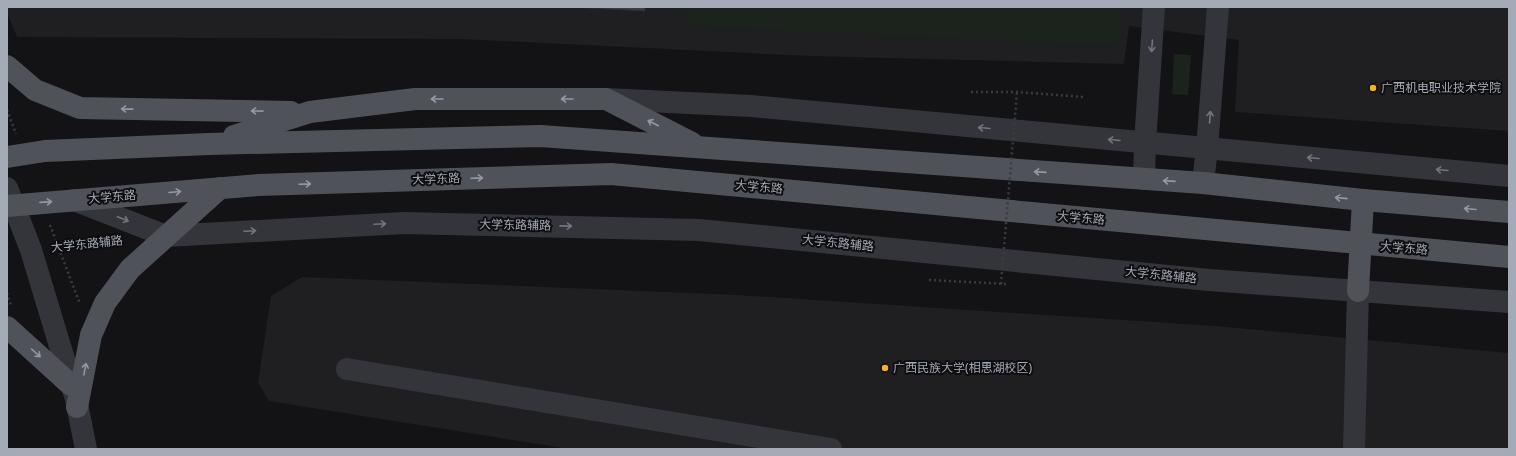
<svg xmlns="http://www.w3.org/2000/svg" width="1516" height="456" viewBox="0 0 1516 456" font-family="'Noto Sans','Noto Sans SC',sans-serif">
  <style>
    .built { fill: #1f1f22 }
    .green { fill: #1b231c }
    .building { fill: #3d3e42; stroke: #2d2d31 }
    .lines { fill: none; stroke-linecap: round; stroke-linejoin: round }
    .path { stroke: #3a3c41; stroke-width: 2.5; stroke-dasharray: 2 3; stroke-linecap: butt }
    .minor { stroke: #34353a; stroke-width: 22 }
    .major { stroke: #505259; stroke-width: 22 }
    .path-bridge { stroke: #3a3c41; stroke-width: 2.5; stroke-dasharray: 2 3; stroke-linecap: butt }
    .oneway { stroke: #72757e }
    .oneway2 { stroke: #9398a3 }
    .poi-dot { fill: #f7b129; stroke: #0e0e10; stroke-width: 1.5 }
    .labels { text-anchor: middle; stroke-width: 4; stroke-linejoin: round; paint-order: stroke }
    .poi-label { font-size: 12px; fill: #a4aab6; stroke: #0e0e10; text-anchor: start }
    .street-label { font-size: 12px; fill: #a4aab6; stroke: #0e0e10 }
  </style>
  <rect width="100%" height="100%" fill="#131315"/>
  <!-- built -->
  <g class="built">
    <polygon points="7,7 1509,7 1509,131 1235,112 1239,40 1129,26 1124,64 811,56 460,39 17,37 7,12"/>
    <polygon points="302,277 737,295 1215,326 1509,353 1509,449 569,449 269,401 258,383 271,296"/>
  </g>
  <!-- green -->
  <g class="green">
    <polygon points="687,7 1120,7 1119,43 1081,44 685,26"/>
    <polygon points="1174,54 1191,55 1188,95 1172,94"/>
  </g>
  <!-- building -->
  <polygon class="building" points="569,7 645,7 645,11"/>
  <g class="lines">
    <!-- path -->
    <g class="path">
      <polyline points="971,92 1017,92 1083,97"/>
      <polyline points="7,110 16,134"/>
      <polyline points="50,225 80,304"/>
      <polyline points="57,247 116,241"/>
      <polyline points="929,280 1006,284"/>
      <polyline points="7,293 11,306"/>
    </g>
    <!-- minor -->
    <g class="minor">
      <polyline points="606,99 751,106 1509,176"/>
      <polyline points="1144,179 1145,143 1154,7"/>
      <polyline points="1203,183 1207,148 1218,7"/>
      <polyline points="7,188 31,250 76,399 86,449"/>
      <polyline points="74,200 166,236 404,223 699,230 1209,280 1509,302"/>
      <polyline points="347,369 831,449"/>
      <polyline points="1354,449 1358,291"/>
    </g>
    <!-- major -->
    <g class="major">
      <polyline points="7,66 35,90 80,108 291,112"/>
      <polyline points="234,136 310,112 415,99 606,99 692,143"/>
      <polyline points="7,157 45,151 209,144 540,136 1203,183 1363,200 1509,212"/>
      <polyline points="7,206 258,185 611,174 1509,257"/>
      <polyline points="1358,291 1363,200"/>
      <polyline points="7,327 71,385"/>
      <polyline points="77,407 91,335 105,303 130,269 220,188"/>
    </g>
    <!-- path-bridge -->
    <polyline class="path-bridge" points="1001,284 1017,92"/>
  </g>
  <!-- one-way arrows -->
  <defs><path id="oneway-shaft" d="M-6 0H5M1.5-3L5.5 0L1.5 3" fill="none" stroke-width="1.6" stroke-linecap="round" stroke-linejoin="round"/></defs>
  <g class="oneway">
    <use href="#oneway-shaft" transform="translate(1152 46) rotate(94)"/>
    <use href="#oneway-shaft" transform="translate(1210 117) rotate(-86)"/>
    <use href="#oneway-shaft" transform="translate(984 128) rotate(-175)"/>
    <use href="#oneway-shaft" transform="translate(1114 140) rotate(-175)"/>
    <use href="#oneway-shaft" transform="translate(1313 158) rotate(-175)"/>
    <use href="#oneway-shaft" transform="translate(1442 170) rotate(-175)"/>
    <use href="#oneway-shaft" transform="translate(123 219) rotate(21)"/>
    <use href="#oneway-shaft" transform="translate(380 224) rotate(-3)"/>
    <use href="#oneway-shaft" transform="translate(566 226) rotate(1)"/>
    <use href="#oneway-shaft" transform="translate(250 231) rotate(-3)"/>
  </g>
  <g class="oneway2">
    <use href="#oneway-shaft" transform="translate(437 99) rotate(-180)"/>
    <use href="#oneway-shaft" transform="translate(567 99) rotate(-180)"/>
    <use href="#oneway-shaft" transform="translate(127 109) rotate(-179)"/>
    <use href="#oneway-shaft" transform="translate(257 111) rotate(-179)"/>
    <use href="#oneway-shaft" transform="translate(653 123) rotate(-153)"/>
    <use href="#oneway-shaft" transform="translate(1040 172) rotate(-176)"/>
    <use href="#oneway-shaft" transform="translate(477 178) rotate(-2)"/>
    <use href="#oneway-shaft" transform="translate(1169 181) rotate(-176)"/>
    <use href="#oneway-shaft" transform="translate(305 184) rotate(-2)"/>
    <use href="#oneway-shaft" transform="translate(175 192) rotate(-5)"/>
    <use href="#oneway-shaft" transform="translate(1341 198) rotate(-174)"/>
    <use href="#oneway-shaft" transform="translate(46 202) rotate(-4)"/>
    <use href="#oneway-shaft" transform="translate(1470 209) rotate(-175)"/>
    <use href="#oneway-shaft" transform="translate(36 353) rotate(42)"/>
    <use href="#oneway-shaft" transform="translate(85 369) rotate(-79)"/>
  </g>
  <!-- markers -->
  <g class="poi-dot">
    <circle cx="1373" cy="88" r="4"/>
    <circle cx="885" cy="368" r="4"/>
  </g>
  <g class="labels">
    <!-- poi labels -->
    <g class="poi-label">
      <text x="1381" y="92">广西机电职业技术学院</text>
      <text x="893" y="372">广西民族大学(相思湖校区)</text>
    </g>
    <!-- street labels -->
    <g class="street-label">
      <text transform="translate(436 179) rotate(-2)" y="4">大学东路</text>
      <text transform="translate(759 187) rotate(5)" y="4">大学东路</text>
      <text transform="translate(112 197) rotate(-5)" y="4">大学东路</text>
      <text transform="translate(1081 218) rotate(5)" y="4">大学东路</text>
      <text transform="translate(515 225) rotate(1)" y="4">大学东路辅路</text>
      <text transform="translate(838 243) rotate(6)" y="4">大学东路辅路</text>
      <text transform="translate(87 244) rotate(-6)" y="4">大学东路辅路</text>
      <text transform="translate(1404 248) rotate(5)" y="4">大学东路</text>
      <text transform="translate(1161 275) rotate(6)" y="4">大学东路辅路</text>
    </g>
  </g>
  <!-- border -->
  <rect width="1516" height="456" fill="none" stroke="#a4aab6" stroke-width="16"/>
</svg>
